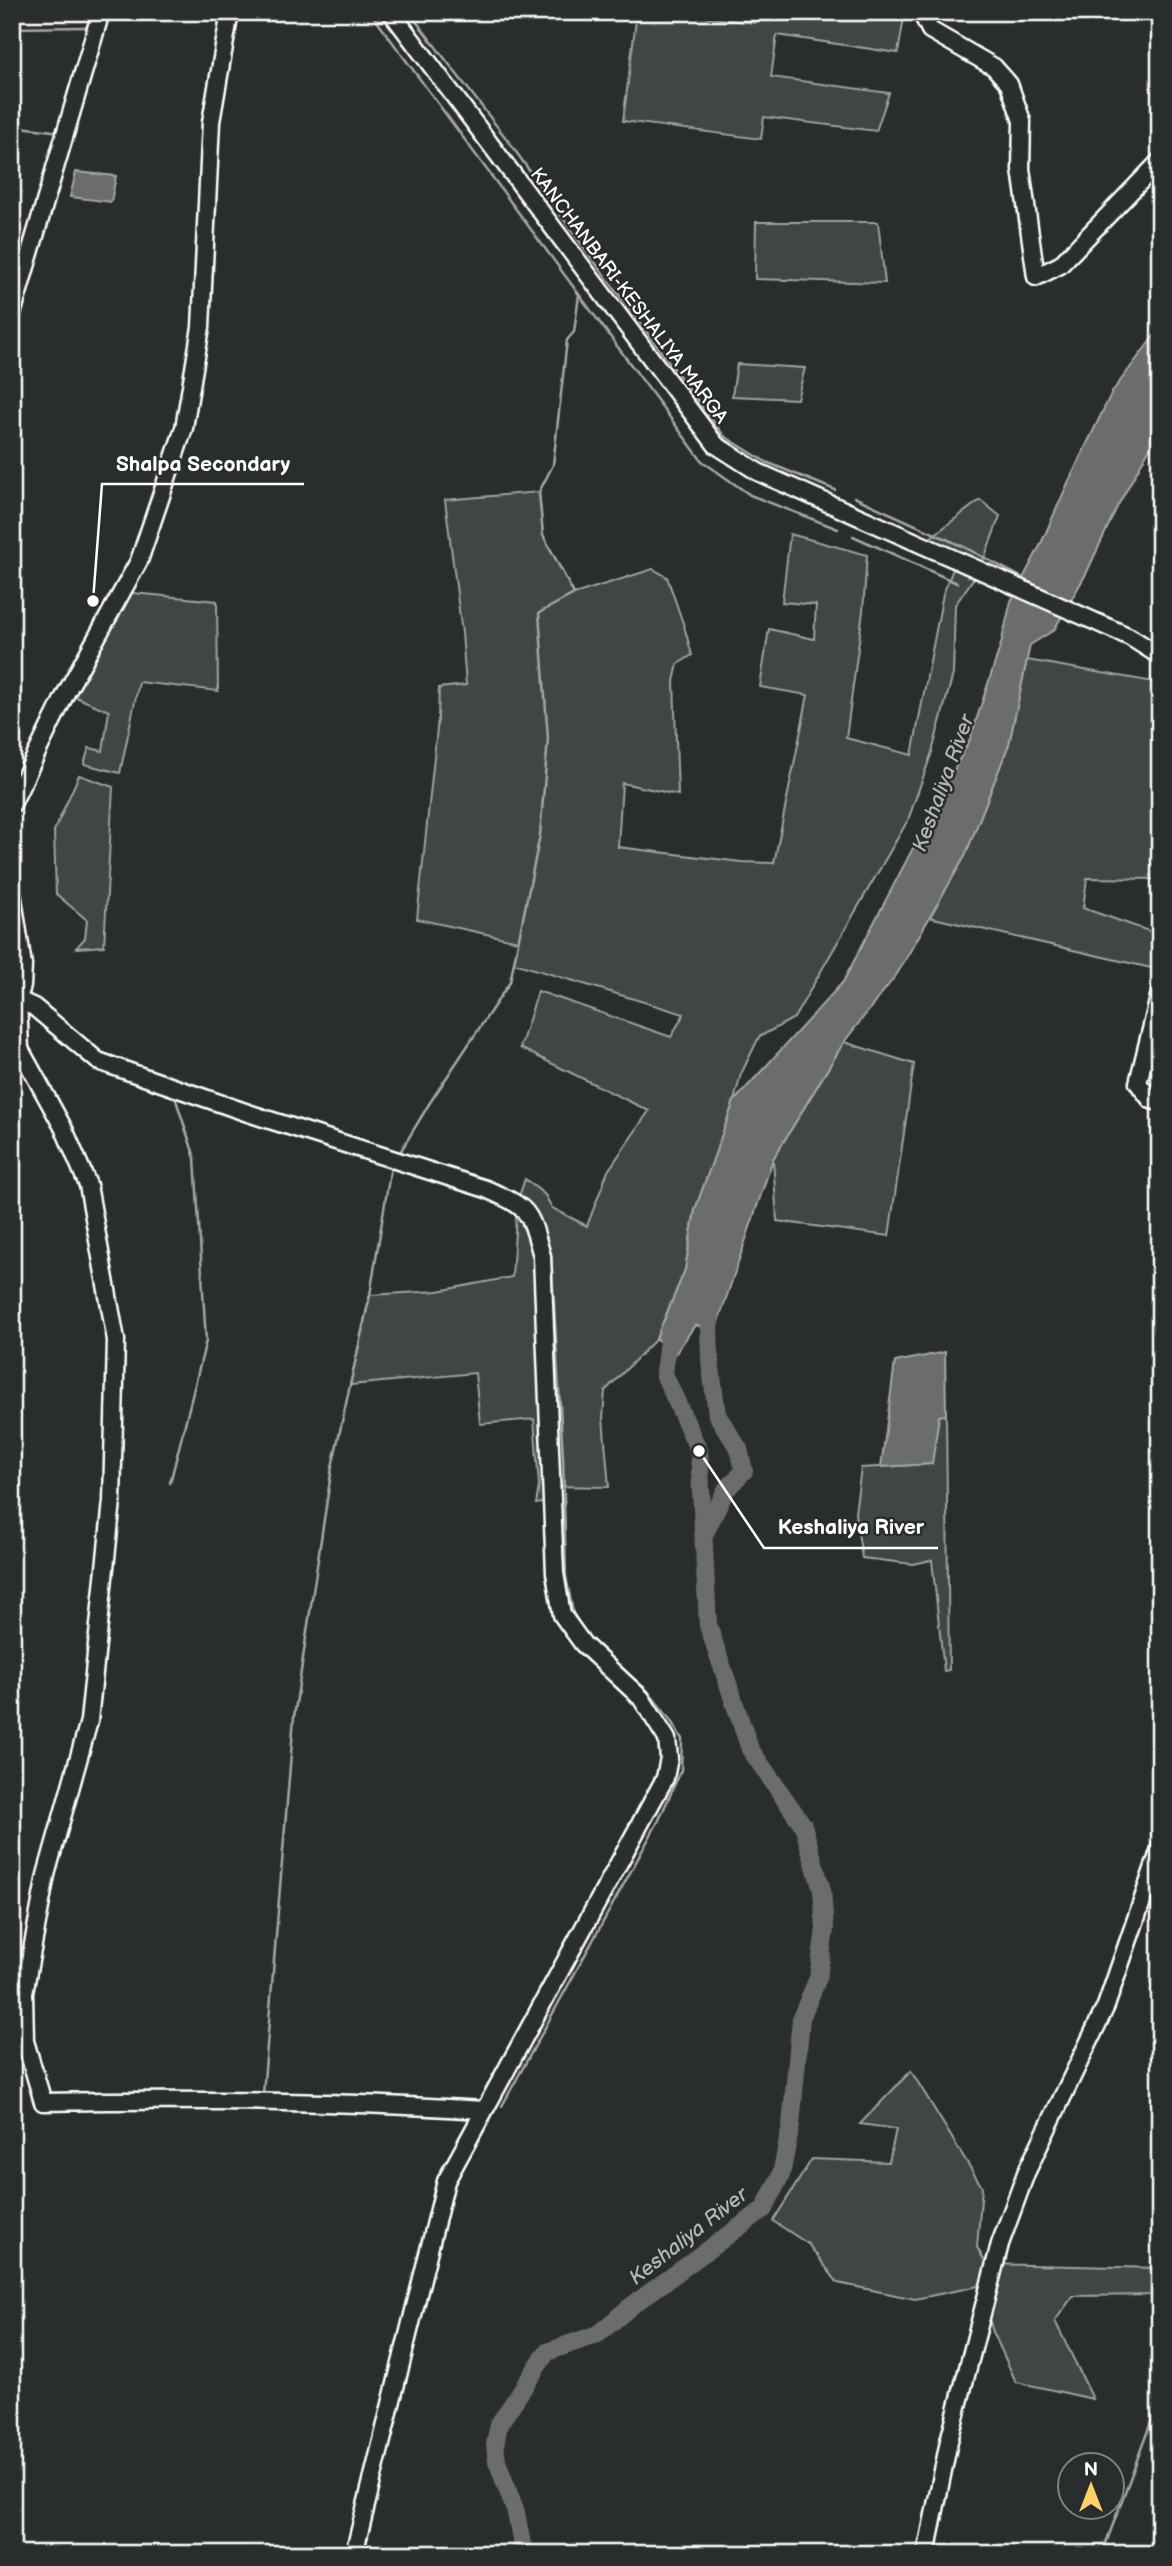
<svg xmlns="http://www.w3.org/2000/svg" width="1172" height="2566" viewBox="0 0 1172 2566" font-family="'Balsamiq Sans',sans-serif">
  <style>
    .green { fill: #414445; stroke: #a0a2a2; stroke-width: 2 }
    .water { fill: #6a6c6d; stroke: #a6a7a7; stroke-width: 2 }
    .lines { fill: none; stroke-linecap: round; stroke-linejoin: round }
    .stream { stroke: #a6a7a7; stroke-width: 2.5 }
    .river { stroke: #6a6c6d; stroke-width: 18 }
    .minor-casing { stroke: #fff; stroke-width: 21 }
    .minor { stroke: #2a2d2e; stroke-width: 16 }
    .labels { text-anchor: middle; stroke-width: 5; stroke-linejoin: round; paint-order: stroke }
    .street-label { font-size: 19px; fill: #fff; stroke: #2a2d2e }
    .water-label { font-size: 21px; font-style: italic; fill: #b4b6b6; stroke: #2a2d2e }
    .leader { fill: none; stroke: #fff; stroke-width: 2.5 }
    .callout-dot { fill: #fff; stroke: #2a2d2e; stroke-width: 2.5 }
    .callout-label { font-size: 21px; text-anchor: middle; font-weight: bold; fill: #fff; stroke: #2a2d2e; stroke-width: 5; stroke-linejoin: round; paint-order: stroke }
  </style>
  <rect width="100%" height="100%" fill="#2a2d2e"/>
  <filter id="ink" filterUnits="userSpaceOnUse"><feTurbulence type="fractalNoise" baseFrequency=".0143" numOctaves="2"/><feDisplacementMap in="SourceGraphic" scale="14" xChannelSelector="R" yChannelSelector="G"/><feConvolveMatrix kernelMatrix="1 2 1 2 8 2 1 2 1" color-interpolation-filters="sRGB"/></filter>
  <g filter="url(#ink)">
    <!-- green -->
    <g class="green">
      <polygon points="637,12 660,12 755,23 757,12 905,12 898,53 777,35 771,77 889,93 876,131 764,117 761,139 623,121"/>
      <polygon points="756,222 878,222 885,283 755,279"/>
      <polygon points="737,364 805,368 797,399 732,396"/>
      <polygon points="539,492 543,535 574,594 653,569 667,577 684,626 692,655 678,664 674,681 678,795 622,783 618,847 741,862 774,863 808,695 760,687 769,629 814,639 816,605 782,602 790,534 867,555 863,611 846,738 912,755 943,594 957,559 922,544 980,500 1000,516 980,569 955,605 953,674 932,752 908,820 794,1018 759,1037 741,1074 734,1101 695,1210 685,1270 656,1339 605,1391 603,1418 609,1487 552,1486 553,1501 536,1504 539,1486 534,1419 480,1424 475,1373 350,1385 370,1295 438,1291 512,1277 517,1202 525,1179 545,1195 552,1208 587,1226 608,1171 649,1111 520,1048 538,991 671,1037 684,1014 514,963 518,941 417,919 438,719 439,688 466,685 462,633 445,500"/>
      <polygon points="122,592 217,601 218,691 139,682 120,773 84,764 89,748 103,751 109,711 66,693"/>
      <polygon points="1027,660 1160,683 1160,879 1087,878 1083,908 1160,935 1160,970 929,917 965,856 1009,744"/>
      <polygon points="79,775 113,787 104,946 76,948 85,938 87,920 56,894 54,831"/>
      <polygon points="844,1042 914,1064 889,1236 777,1221 773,1159"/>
      <polygon points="939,1415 946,1415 949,1670 944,1671 932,1560 913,1564 862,1558 855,1513 861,1468 931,1464"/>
      <polygon points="911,2071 982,2187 977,2247 986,2264 1160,2268 1160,2295 1073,2296 1055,2321 1093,2399 1016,2382 993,2332 979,2286 915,2299 838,2283 808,2244 773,2221 812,2159 889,2162 896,2129 860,2124"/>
    </g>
    <!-- water -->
    <g class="water">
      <polygon points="76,172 116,176 111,202 70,197"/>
      <polygon points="1160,328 1160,430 1117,507 1087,572 1054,630 1030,645 1009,744 965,856 897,974 844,1042 773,1159 715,1331 695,1325 676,1353 656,1339 685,1270 695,1210 734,1101 843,982 970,739 1001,644 1011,601 1039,548 1068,483 1112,392"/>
      <polygon points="945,1352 946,1415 939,1416 932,1464 881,1467 895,1362"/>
    </g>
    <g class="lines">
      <!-- stream -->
      <g class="stream">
        <polyline points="409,12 509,142 585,249 724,436 766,462 835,490"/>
        <polyline points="374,17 702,461 750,495 838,529"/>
        <polyline points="12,28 87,27"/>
        <polyline points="88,31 90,12"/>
        <polyline points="12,126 61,132"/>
        <polyline points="12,244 26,241"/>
        <polyline points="12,285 23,248 21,243"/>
        <polyline points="12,343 110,12"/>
        <polyline points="854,497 964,547 1023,578"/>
        <polyline points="853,536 957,583"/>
        <polyline points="26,993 39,1000 55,1014"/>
        <polyline points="100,1052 126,1062"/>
        <polyline points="399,1154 429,1104 510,982 540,835 548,739 539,613 574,594 543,535 539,492 553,465 567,340 574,332 579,295"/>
        <polyline points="471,1176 498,1184 520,1195 537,1213 551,1255 563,1457 566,1576 573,1613 587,1637"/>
        <polyline points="170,1483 206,1341 195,1158 174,1094"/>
        <polyline points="263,2094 294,1717 332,1467 370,1295 391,1166"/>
        <polyline points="502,2106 659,1820 681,1770 682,1739 669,1718 647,1690 612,1660"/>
        <polyline points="399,2405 454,2183 485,2129"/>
        <polyline points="1102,2554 1160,2398"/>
      </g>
      <!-- river -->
      <g class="river">
        <polyline points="705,1533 726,1490 744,1471 739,1449 717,1415 710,1360 709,1326 712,1308"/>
        <polyline points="524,2554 516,2513 497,2461 495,2445 499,2424 547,2352 598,2334 630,2307 764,2209 781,2175 791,2125 801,2018 818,1978 825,1929 822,1890 803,1825 750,1749 708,1625 699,1451 664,1374 669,1331 674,1325"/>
      </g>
      <defs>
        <g id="minor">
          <polyline points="391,12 716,445 758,472 1130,637 1160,656"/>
          <polyline points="921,12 930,30 994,67 1009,84 1022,121 1021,169 1036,277 1060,265 1160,161"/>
          <polyline points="12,314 101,12"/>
          <polyline points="12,804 66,693 139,561 184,428 201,327 211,122 230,12"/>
          <path d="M12,892L23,965L22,986L18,999L20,1049L64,1129L88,1185L116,1340L112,1501L89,1721L46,1875L24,1993L25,2041L43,2102C190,2099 337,2101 484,2110"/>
          <polyline points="1160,993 1138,1083 1151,1100 1160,1102"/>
          <path d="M12,997L34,1007L98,1061L248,1113L486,1189C531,1209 529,1210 542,1256L555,1573L562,1615L583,1644L641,1698L667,1739L669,1758L665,1778L446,2181L354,2554"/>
          <polyline points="926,2554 949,2441 1000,2244 1026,2173 1106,2006 1160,1849"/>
        </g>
      </defs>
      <!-- minor casing -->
      <use href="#minor" class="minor-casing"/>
      <!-- minor -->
      <use href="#minor" class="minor"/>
    </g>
  </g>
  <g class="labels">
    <!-- street labels -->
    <g class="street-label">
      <text transform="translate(630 295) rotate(53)" y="7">KANCHANBARI-KESHALIYA MARGA</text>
    </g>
    <!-- water labels -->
    <g class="water-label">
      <text transform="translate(943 783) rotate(-70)" y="7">Keshaliya River</text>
      <text transform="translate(688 2236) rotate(-38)" y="7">Keshaliya River</text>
    </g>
  </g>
  <!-- callouts -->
  <path class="leader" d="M93 601L102 484H304M699 1451L764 1548H938"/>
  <g class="callout-dot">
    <circle cx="93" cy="601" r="7"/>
    <circle cx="699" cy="1451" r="7"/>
  </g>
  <g class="callout-label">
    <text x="203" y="471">Shalpa Secondary</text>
    <text x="851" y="1534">Keshaliya River</text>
  </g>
  <!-- margin -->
  <rect width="1172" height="2566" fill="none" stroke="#2a2d2e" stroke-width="42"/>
  <rect x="21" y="21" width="1130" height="2524" fill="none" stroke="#fff" stroke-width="2.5" filter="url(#ink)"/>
  <!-- north arrow -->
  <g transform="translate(1091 2486)"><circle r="33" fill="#2a2d2e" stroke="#7f8182" stroke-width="2"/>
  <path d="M0-5L12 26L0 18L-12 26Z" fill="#ffd166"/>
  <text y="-10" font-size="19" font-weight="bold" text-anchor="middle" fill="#ffffff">N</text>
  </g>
</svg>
